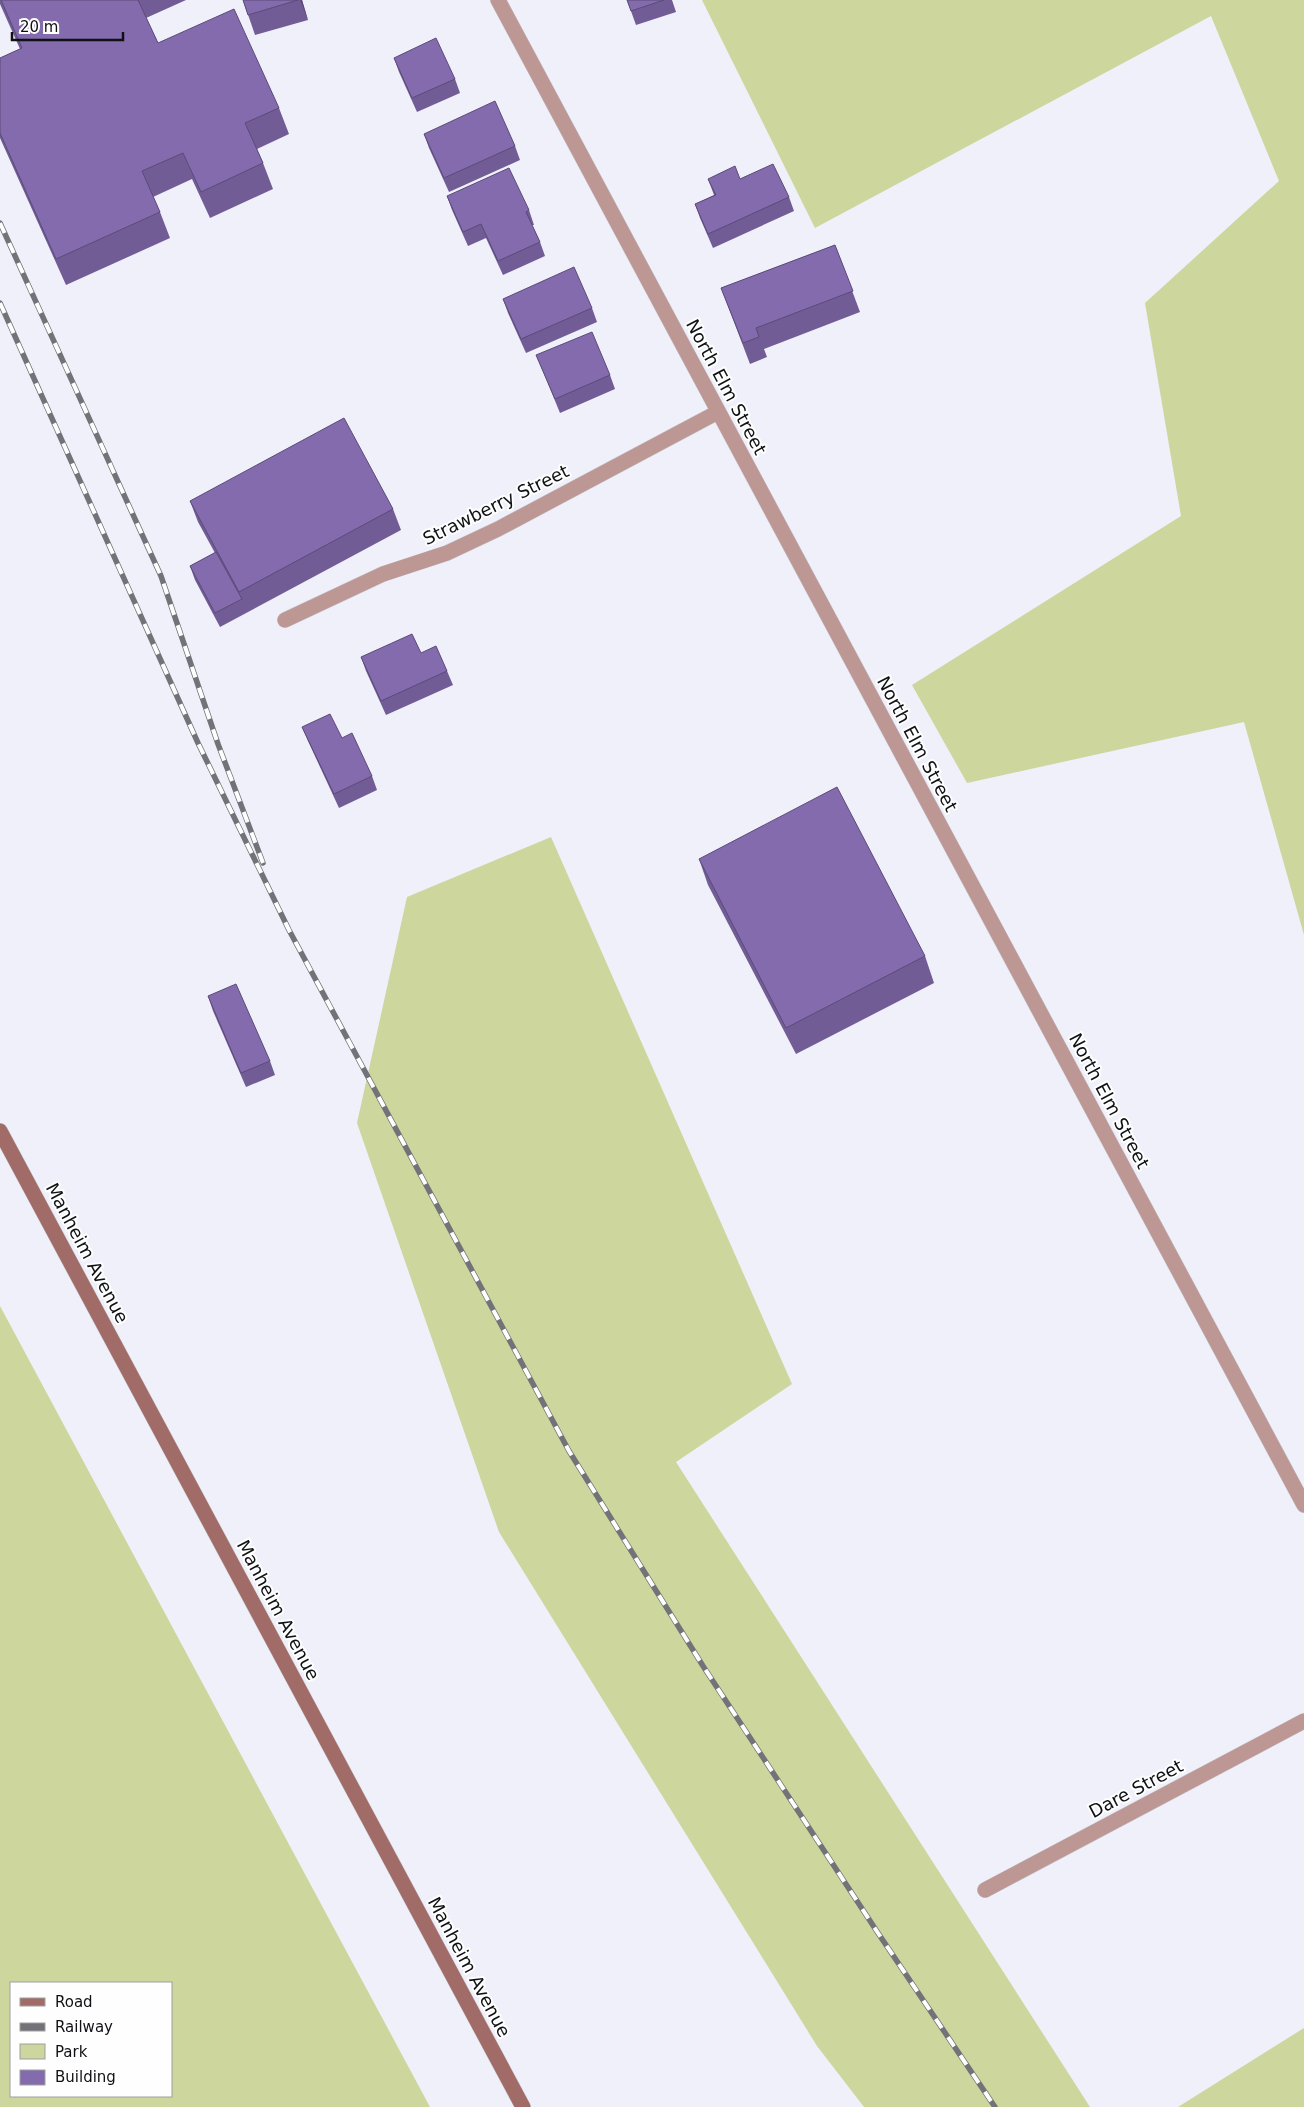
<svg xmlns="http://www.w3.org/2000/svg" width="1304" height="2107" viewBox="0 0 1304 2107" font-family="'DejaVu Sans',sans-serif">
  <style>
    .green { fill: #ccd69d; fill-rule: evenodd }
    .lines { fill: none; stroke-linecap: round; stroke-linejoin: round }
    .street-casing { stroke: #cbccd4; stroke-width: 16 }
    .secondary-casing { stroke: #cbccd4; stroke-width: 16 }
    .street { stroke: #bd9793; stroke-width: 15 }
    .secondary { stroke: #a16c67; stroke-width: 15 }
    .rail-casing { stroke: #727379; stroke-width: 5.5 }
    .rail { stroke: #fefefe; stroke-width: 4; stroke-dasharray: 11; stroke-linecap: butt }
    .wall { fill: #715c95 }
    .shaded-wall { fill: #5c4b79 }
    .building { fill: #836bad; stroke: #5c4b79 }
    .labels { text-anchor: middle; stroke-width: 4; stroke-linejoin: round; paint-order: stroke }
    .street-label { font-size: 18px; fill: #101114; stroke: #fefefe }
  </style>
  <rect width="100%" height="100%" fill="#eff0f9"/>
  <!-- green -->
  <g class="green">
    <polygon points="702,0 1304,0 1304,935 1244,722 967,783 912,685 1181,516 1145,303 1279,181 1211,16 815,228"/>
    <polygon points="551,837 792,1384 676,1462 1090,2107 864,2107 817,2046 499,1532 357,1123 407,897"/>
    <path d="M0,1306L430,2107H0ZM11,1983H171V2096H11Z"/>
    <polygon points="1304,2028 1304,2107 1178,2107"/>
  </g>
  <g class="lines">
    <defs>
      <g id="street">
        <polyline points="498,0 1304,1505"/>
        <polyline points="285,620 383,574 447,553 498,529 718,412"/>
        <polyline points="985,1890 1304,1721"/>
      </g>
      <polyline id="secondary" points="0,1131 523,2107"/>
    </defs>
    <!-- street casing -->
    <use href="#street" class="street-casing"/>
    <!-- secondary casing -->
    <use href="#secondary" class="secondary-casing"/>
    <!-- street -->
    <use href="#street" class="street"/>
    <!-- secondary -->
    <use href="#secondary" class="secondary"/>
    <defs>
      <g id="rail">
        <polyline points="0,223 161,576 218,744 263,863"/>
        <polyline points="0,303 198,743 289,930 569,1451 703,1666 878,1933 995,2107"/>
      </g>
    </defs>
    <!-- rail casing -->
    <use href="#rail" class="rail-casing"/>
    <!-- rail -->
    <use href="#rail" class="rail"/>
  </g>
  <!-- wall -->
  <g class="wall">
    <polygon points="0,0 186,0 146,18 158,43 279,108 289,134 257,149 263,163 273,189 210,218 192,179 153,197 160,212 170,238 66,285 0,138 0,58 20,49 0,4"/>
    <polygon points="243,0 302,0 308,20 255,35"/>
    <polygon points="627,0 672,0 676,12 636,25"/>
    <polygon points="394,58 455,79 460,93 417,112 399,72"/>
    <polygon points="424,134 515,146 520,160 449,192 429,148"/>
    <polygon points="708,179 740,179 789,197 794,211 713,248 700,218 695,204 714,195"/>
    <polygon points="447,196 529,210 534,225 532,225 540,242 545,256 503,275 486,238 468,246 452,210"/>
    <polygon points="835,245 860,312 764,349 767,357 750,364 721,288"/>
    <polygon points="503,299 592,308 597,322 526,353 508,313"/>
    <polygon points="536,355 610,375 615,389 560,413 542,369"/>
    <polygon points="190,501 393,509 401,530 220,627 195,580 190,566 215,553 198,522"/>
    <polygon points="421,653 447,671 453,685 386,715 366,671 361,657"/>
    <polygon points="302,727 342,738 372,776 377,790 339,808 308,741"/>
    <polygon points="699,859 925,956 934,983 796,1054 708,885"/>
    <polygon points="208,996 270,1061 275,1075 246,1087 213,1011"/>
  </g>
  <!-- shaded-wall -->
  <polygon class="shaded-wall" points="300,0 302,0 308,20"/>
  <!-- building -->
  <g class="building">
    <polygon points="1,0 138,0 158,43 234,9 279,108 245,123 263,163 201,192 183,153 142,171 160,212 56,259 0,133 0,58 22,48"/>
    <polygon points="243,0 298,0 248,15"/>
    <polygon points="627,0 664,0 631,11"/>
    <polygon points="436,38 455,79 412,98 394,58"/>
    <polygon points="495,101 515,146 444,178 424,134"/>
    <polygon points="773,164 789,197 708,234 695,204 716,195 708,179 735,166 740,179"/>
    <polygon points="509,168 529,210 526,212 540,242 498,261 481,224 463,232 447,196"/>
    <polygon points="835,245 853,291 756,328 759,337 743,343 721,288"/>
    <polygon points="574,267 592,308 521,339 503,299"/>
    <polygon points="592,332 610,375 555,399 536,355"/>
    <polygon points="344,418 393,509 239,592 190,501"/>
    <polygon points="216,552 242,599 215,613 190,566"/>
    <polygon points="412,634 421,653 436,646 447,671 381,701 361,657"/>
    <polygon points="330,714 342,738 352,733 372,776 334,794 302,727"/>
    <polygon points="837,787 925,956 786,1028 699,859"/>
    <polygon points="236,984 270,1061 241,1073 208,996"/>
  </g>
  <g class="labels">
    <!-- street labels -->
    <g class="street-label">
      <text transform="translate(726 387) rotate(62)" y="6">North Elm Street</text>
      <text transform="translate(496 505) rotate(-26)" y="6">Strawberry Street</text>
      <text transform="translate(917 744) rotate(62)" y="6">North Elm Street</text>
      <text transform="translate(1109 1101) rotate(62)" y="6">North Elm Street</text>
      <text transform="translate(87 1253) rotate(62)" y="6">Manheim Avenue</text>
      <text transform="translate(278 1610) rotate(62)" y="6">Manheim Avenue</text>
      <text transform="translate(1136 1789) rotate(-28)" y="6">Dare Street</text>
      <text transform="translate(469 1967) rotate(62)" y="6">Manheim Avenue</text>
    </g>
  </g>
  <!-- legend -->
  <rect x="10" y="1982" width="162" height="115" fill="#fefefe" stroke="#9f9fa0"/>
  <rect x="20" y="1998" width="25" height="8" fill="#a16c67" stroke="#9f9fa0"/>
  <text x="55" y="2007" font-size="15" fill="#101114">Road</text>
  <rect x="20" y="2023" width="25" height="8" fill="#727379" stroke="#9f9fa0"/>
  <text x="55" y="2032" font-size="15" fill="#101114">Railway</text>
  <rect x="20" y="2044" width="25" height="15" fill="#ccd69d" stroke="#9f9fa0"/>
  <text x="55" y="2057" font-size="15" fill="#101114">Park</text>
  <rect x="20" y="2070" width="25" height="15" fill="#836bad" stroke="#9f9fa0"/>
  <text x="55" y="2082" font-size="15" fill="#101114">Building</text>
  <!-- scale -->
  <path d="M12 32v8h111v-8" fill="none" stroke="#101114" stroke-width="2.5"/>
  <text x="20" y="32" font-size="15" fill="#101114" stroke="#fefefe" stroke-width="4" paint-order="stroke">20 m</text>
</svg>
